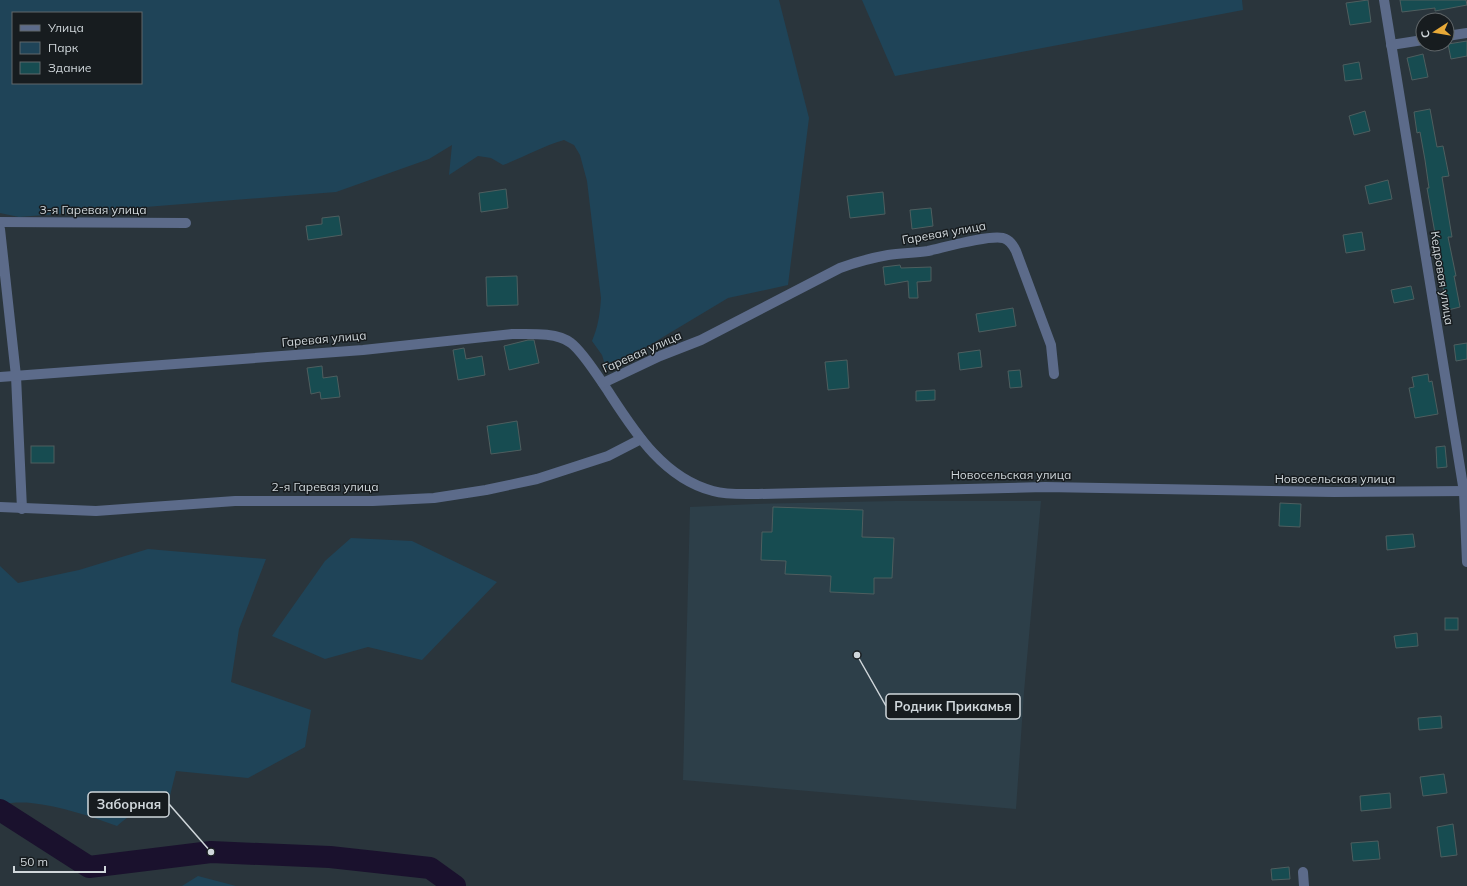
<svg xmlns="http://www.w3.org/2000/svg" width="1467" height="886" viewBox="0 0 1467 886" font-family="Mulish,sans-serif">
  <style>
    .built { fill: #2d3f49 }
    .green { fill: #1f4458; fill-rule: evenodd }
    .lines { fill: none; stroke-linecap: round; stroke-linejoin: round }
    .river { stroke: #1a112d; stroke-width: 22 }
    .building { fill: #174c51; stroke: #4e5e5f }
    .minor { stroke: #5c6b8a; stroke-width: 10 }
    .labels { text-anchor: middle; stroke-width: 3; stroke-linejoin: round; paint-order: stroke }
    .street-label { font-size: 12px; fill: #d0d7db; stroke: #171c1f }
    .leader { fill: none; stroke: #d0d7db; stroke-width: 1.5 }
    .callout-dot { fill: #d0d7db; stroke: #171c1f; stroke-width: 1.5 }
    .callout { fill: #171c1f; stroke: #d0d7db; stroke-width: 1.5 }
    .callout-label { font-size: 13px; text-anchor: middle; font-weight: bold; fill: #d0d7db }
  </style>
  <rect width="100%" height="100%" fill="#2a353c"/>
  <!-- built -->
  <polygon class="built" points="895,501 1041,501 1024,692 1016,809 683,780 690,507 755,504"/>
  <!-- green -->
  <g class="green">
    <path d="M0,0H779L809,118L788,285L728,298L613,367L606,368L602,355L592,341C598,327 600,314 601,298L587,181L580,155L574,145L564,140C543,146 524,157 503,165L491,158L478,156L449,175L452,145L429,159L336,192L19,217L0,213ZM13,13H141V83H13Z"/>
    <polygon points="862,0 1242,0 1243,10 895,76"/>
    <polygon points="351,538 412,541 497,582 422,660 368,647 325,659 272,636 325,561"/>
    <path d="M148,549L266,559L239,629L231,682L311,710L305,747L248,778L176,771L166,812C139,811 139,807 117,826C89,816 61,806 31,803C21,802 10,803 0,804V566L18,583L79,570Z"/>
    <polygon points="198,876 236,886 182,886"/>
  </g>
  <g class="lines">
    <!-- river -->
    <polyline class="river" points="0,810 89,867 211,852 330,857 430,868 455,886"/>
  </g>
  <!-- building -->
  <g class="building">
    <polygon points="1368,0 1371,22 1350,25 1346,3"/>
    <polygon points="1400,0 1466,0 1467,5 1435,11 1435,8 1402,12"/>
    <polygon points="1467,41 1467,56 1451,59 1448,44"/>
    <polygon points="1423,54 1428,77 1412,80 1407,58"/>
    <polygon points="1359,62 1362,79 1345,81 1343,65"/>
    <polygon points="1430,109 1437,147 1443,146 1449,176 1442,177 1452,237 1448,237 1456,276 1454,276 1460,307 1448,310 1436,256 1439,256 1427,188 1429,188 1425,160 1420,132 1417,133 1414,112"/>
    <polygon points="1365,111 1370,131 1354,135 1349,116"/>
    <polygon points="1388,180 1392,199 1369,204 1365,186"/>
    <polygon points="506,189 508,208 481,212 479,193"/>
    <polygon points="883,192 885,214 850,218 847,196"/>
    <polygon points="931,208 933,226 912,229 910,210"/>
    <polygon points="339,216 342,235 308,240 306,226 322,224 322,218"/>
    <polygon points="1362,232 1365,250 1346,253 1343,235"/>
    <polygon points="900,265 901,268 931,267 931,281 917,282 918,298 909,298 908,281 885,285 883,267"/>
    <polygon points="517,276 518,305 487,306 486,277"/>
    <polygon points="1411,286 1414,299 1394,303 1391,290"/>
    <polygon points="1013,308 1016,326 979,332 976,314"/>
    <polygon points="528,340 534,340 539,363 509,370 504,346"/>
    <polygon points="1467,343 1467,359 1456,361 1454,345"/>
    <polygon points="464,348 466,359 482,356 485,375 458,380 453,350"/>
    <polygon points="980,350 982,367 960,370 958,353"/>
    <polygon points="847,360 849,388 828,390 825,362"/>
    <polygon points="322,366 323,378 337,376 340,397 321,399 320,392 311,394 307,368"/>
    <polygon points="1020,370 1022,387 1010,388 1008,371"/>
    <polygon points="1428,374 1429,382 1432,381 1438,414 1415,418 1409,388 1414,387 1412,377"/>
    <polygon points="935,390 935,400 916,401 916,391"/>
    <polygon points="517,421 521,450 491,454 487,426"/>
    <rect x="31" y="446" width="23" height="17"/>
    <polygon points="1445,446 1447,467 1437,468 1436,447"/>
    <polygon points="1280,503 1301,504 1300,527 1279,526"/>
    <polygon points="773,507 863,510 862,537 894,538 892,578 874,578 874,594 830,592 831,576 785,574 786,561 761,560 762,532 772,532"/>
    <polygon points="1413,534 1415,547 1387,550 1386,536"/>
    <rect x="1445" y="618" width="13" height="12"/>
    <polygon points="1417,633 1418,646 1396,648 1394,636"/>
    <polygon points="1441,716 1442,728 1419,730 1418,718"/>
    <polygon points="1444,774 1447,793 1423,796 1420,777"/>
    <polygon points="1390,793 1391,808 1361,811 1360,796"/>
    <polygon points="1453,824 1457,855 1441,857 1437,827"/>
    <polygon points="1378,841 1380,859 1353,861 1351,843"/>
    <polygon points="1289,867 1290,879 1272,880 1271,869"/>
  </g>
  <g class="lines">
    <!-- minor -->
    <g class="minor">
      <polyline points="1384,0 1464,492 1467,562"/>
      <polyline points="1447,36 1467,33"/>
      <polyline points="1391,45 1423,40"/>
      <polyline points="0,222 186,223"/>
      <polyline points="0,229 16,376 22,509"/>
      <path d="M0,377L363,350L512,334C529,334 557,332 571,343C583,352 599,378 608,391C634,431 663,478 713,491C727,495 743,494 758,494L1045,487L1334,492L1467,491"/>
      <path d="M603,383L660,356L701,340L840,268C856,262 871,258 888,255C901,253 915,253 928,251C946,247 987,235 1003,238C1010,240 1013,245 1016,251L1051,345L1054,374"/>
      <polyline points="0,507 96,511 235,501 373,501 434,498 486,490 537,479 608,456 641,439"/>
      <polyline points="1303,872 1304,886"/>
    </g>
  </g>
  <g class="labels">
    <!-- street labels -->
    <g class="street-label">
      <text x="93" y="214">3-я Гаревая улица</text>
      <text transform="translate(944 233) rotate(-10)" y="4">Гаревая улица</text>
      <text transform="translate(1442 278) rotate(81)" y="4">Кедровая улица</text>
      <text transform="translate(324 339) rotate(-5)" y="4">Гаревая улица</text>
      <text transform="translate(642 352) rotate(-24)" y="4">Гаревая улица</text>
      <text x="1011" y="479">Новосельская улица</text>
      <text x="1335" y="483">Новосельская улица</text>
      <text x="325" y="491">2-я Гаревая улица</text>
    </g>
  </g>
  <!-- callouts -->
  <path class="leader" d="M857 655L886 706M211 852L169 804"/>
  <g class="callout-dot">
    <circle cx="857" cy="655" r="4"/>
    <circle cx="211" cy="852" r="4"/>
  </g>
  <g class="callout">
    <rect x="886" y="694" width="134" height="25" rx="4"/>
    <rect x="88" y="792" width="81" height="25" rx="4"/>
  </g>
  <g class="callout-label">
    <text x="953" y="711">Родник Прикамья</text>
    <text x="129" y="809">Заборная</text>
  </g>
  <!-- legend -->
  <rect x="12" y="12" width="130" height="72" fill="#171c1f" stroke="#61676a"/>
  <rect x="20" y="25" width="20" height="6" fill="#5c6b8a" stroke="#61676a"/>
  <text x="48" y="32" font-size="12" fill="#d0d7db">Улица</text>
  <rect x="20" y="42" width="20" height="12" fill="#1f4458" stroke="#61676a"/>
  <text x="48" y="52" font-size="12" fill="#d0d7db">Парк</text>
  <rect x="20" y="62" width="20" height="12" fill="#174c51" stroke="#61676a"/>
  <text x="48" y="72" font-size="12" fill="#d0d7db">Здание</text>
  <!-- north arrow -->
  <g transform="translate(1435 32) rotate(258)"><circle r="19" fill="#171c1f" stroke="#61676a"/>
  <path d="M0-3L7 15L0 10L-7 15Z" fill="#e9aa38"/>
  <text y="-6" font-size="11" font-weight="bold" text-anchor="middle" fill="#d0d7db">С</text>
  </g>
  <!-- scale -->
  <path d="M14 866v6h91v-6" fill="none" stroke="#d0d7db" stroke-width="2"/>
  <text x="20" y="866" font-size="12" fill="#d0d7db" stroke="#171c1f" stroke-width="3" paint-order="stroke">50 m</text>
</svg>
